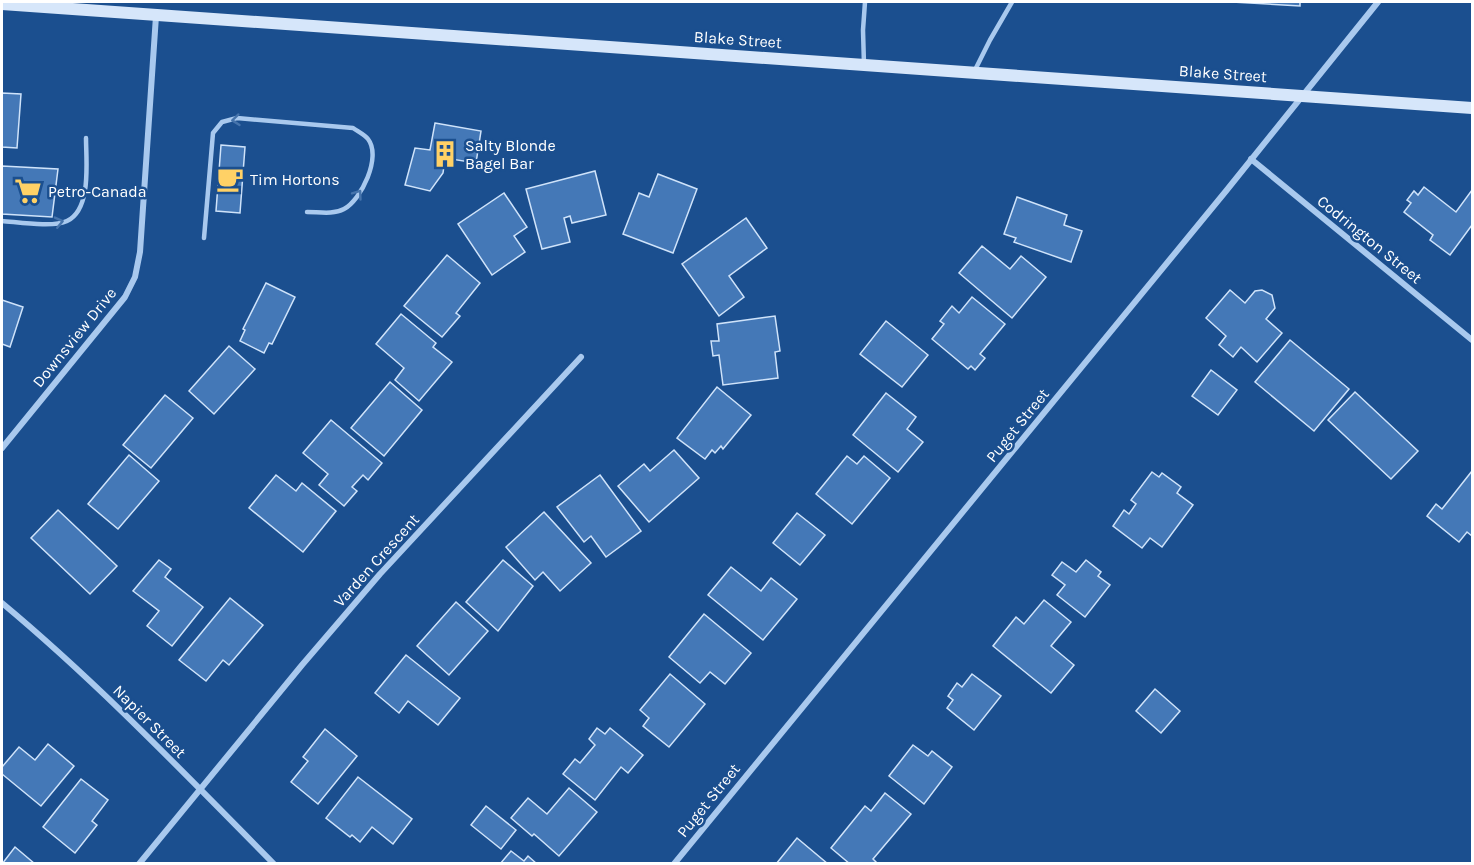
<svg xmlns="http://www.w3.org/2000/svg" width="1474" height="865" viewBox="0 0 1474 865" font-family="Karla,sans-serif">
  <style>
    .building { fill: #4478b7; stroke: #cfe3fa; stroke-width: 1.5 }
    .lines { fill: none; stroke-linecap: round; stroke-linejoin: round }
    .service { stroke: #a9c9ee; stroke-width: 4.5 }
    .minor { stroke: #a9c9ee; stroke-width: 6 }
    .secondary { stroke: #d6e6fa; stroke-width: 12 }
    .oneway { stroke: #4674ac }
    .labels { text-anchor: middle; stroke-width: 5; stroke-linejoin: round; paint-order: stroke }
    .street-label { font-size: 16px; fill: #fff; stroke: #1b4f8f }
    .poi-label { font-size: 16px; fill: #fff; stroke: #1b4f8f; text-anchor: start }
  </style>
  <rect width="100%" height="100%" fill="#1b4f8f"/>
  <!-- building -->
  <g class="building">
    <polygon points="1232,2 1300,2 1300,6"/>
    <polygon points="2,93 21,94 17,148 2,147"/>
    <polygon points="435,123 481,131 476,163 445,158 443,173 430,191 405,185 415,148 430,150"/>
    <polygon points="221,145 245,147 240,213 216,211"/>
    <polygon points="2,166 58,169 52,217 2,214"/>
    <polygon points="595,171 606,215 572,223 570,216 564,218 570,242 542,249 526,189"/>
    <polygon points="658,174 697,189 673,253 623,234 639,193 649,197"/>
    <polygon points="1424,187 1456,212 1472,190 1472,225 1450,255 1430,240 1433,235 1404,212 1411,203 1407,200 1414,191 1418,195"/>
    <polygon points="504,193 527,227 514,236 525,252 492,275 458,224"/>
    <polygon points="1017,197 1067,215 1064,225 1082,231 1071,262 1014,242 1016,238 1004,234"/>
    <polygon points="746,218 767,248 729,276 744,297 719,316 682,264"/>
    <polygon points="982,246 1010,269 1021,256 1046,277 1012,318 959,273"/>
    <polygon points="447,255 480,283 456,313 460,316 442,337 404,306"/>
    <polygon points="266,283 295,297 272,344 269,343 264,353 240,341 245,330 243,329"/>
    <polygon points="1230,290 1245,303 1255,291 1262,290 1272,295 1275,308 1266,319 1282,333 1257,362 1241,347 1233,357 1219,345 1226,336 1206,318"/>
    <polygon points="972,297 1005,324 980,354 985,358 975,370 971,366 968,369 932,339 944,324 940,321 952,306 959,313"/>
    <polygon points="2,300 23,307 10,347 2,344"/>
    <polygon points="401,314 436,343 433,347 452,362 419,401 395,380 404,368 376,344"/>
    <polygon points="775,316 780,351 775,352 778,378 723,385 719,355 713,356 711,341 719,341 717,324"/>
    <polygon points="886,321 928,355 902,387 860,354"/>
    <polygon points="1290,340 1349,389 1314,431 1255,382"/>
    <polygon points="229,346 255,369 214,414 189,391"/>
    <polygon points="1211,370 1237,390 1218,415 1192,396"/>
    <polygon points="390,382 422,410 384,456 351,428"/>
    <polygon points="717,387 751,415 723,449 721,446 715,453 712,450 705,459 677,438"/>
    <polygon points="1355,392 1418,451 1391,479 1328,420"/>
    <polygon points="886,393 916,417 907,429 923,442 898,472 853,435"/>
    <polygon points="165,395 193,418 151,468 123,445"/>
    <polygon points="331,420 382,463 368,480 363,475 352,487 357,491 344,506 319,485 328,474 303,453"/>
    <polygon points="674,450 699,478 649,522 618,486 644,464 650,471"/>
    <polygon points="129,455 159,481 118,529 88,504"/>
    <polygon points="847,456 857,464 864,456 890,478 852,524 816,494"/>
    <polygon points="1472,471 1472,536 1467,532 1459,542 1427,516 1436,504 1442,509"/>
    <polygon points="1152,472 1159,477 1162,473 1181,487 1177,493 1193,505 1162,547 1150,538 1142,548 1113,526 1124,510 1129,514 1136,504 1131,500"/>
    <polygon points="276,475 296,491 302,483 336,511 303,552 249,508"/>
    <polygon points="600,475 641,531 606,557 591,536 584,542 557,507"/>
    <polygon points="58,510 117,566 90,594 31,538"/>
    <polygon points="544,512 591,563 560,591 543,572 535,580 506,547"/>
    <polygon points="797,513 825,535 800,565 773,543"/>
    <polygon points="159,560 171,569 165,577 203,607 172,646 147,626 159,611 133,591"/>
    <polygon points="503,560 533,586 498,631 466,602"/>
    <polygon points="1086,560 1101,572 1098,576 1110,585 1085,617 1057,595 1065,585 1052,575 1062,562 1076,572"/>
    <polygon points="731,567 761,591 771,578 797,599 763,640 708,595"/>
    <polygon points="230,598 263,625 229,665 223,660 206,681 179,660"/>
    <polygon points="1044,600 1071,622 1051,646 1074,665 1051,693 993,646 1016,617 1024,624"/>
    <polygon points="456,602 488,631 449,675 417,646"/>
    <polygon points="704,614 751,653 725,684 710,672 700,683 669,657"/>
    <polygon points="406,655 460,698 438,725 408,701 399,713 375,693"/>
    <polygon points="670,674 705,704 669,747 643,726 649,718 640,710"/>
    <polygon points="972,674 1001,696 974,730 947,708 953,700 948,696 957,683 962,687"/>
    <polygon points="1155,689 1180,711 1161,733 1136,711"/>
    <polygon points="597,728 605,734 610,728 643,755 628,773 621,767 595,800 563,774 575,759 580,763 595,745 589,739"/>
    <polygon points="325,729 357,756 318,804 291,782 308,761 303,757"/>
    <polygon points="48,744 74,766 41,806 2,774 2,767 19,747 35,760"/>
    <polygon points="913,745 928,756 932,751 952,767 924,804 889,776"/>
    <polygon points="358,777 412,819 393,844 372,827 360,842 352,835 350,837 326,818"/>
    <polygon points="81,779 108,800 92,821 97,825 75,853 43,827"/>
    <polygon points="569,788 597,812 559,856 534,834 532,836 511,818 528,798 547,814"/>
    <polygon points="885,793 911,814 873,859 878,864 850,864 831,848 865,806 871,811"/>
    <polygon points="486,806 516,830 501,849 471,825"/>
    <polygon points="797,838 828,864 776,864"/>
    <polygon points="15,847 35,864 2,864"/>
    <polygon points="511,851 524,861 528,856 537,864 500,864"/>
  </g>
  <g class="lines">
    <!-- service -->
    <g class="service">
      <polyline points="864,65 863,30 865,2"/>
      <polyline points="975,70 990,40 1012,2"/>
      <path d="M2,221C17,222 53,228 67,221C92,209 86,161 86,138"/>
      <path d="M204,238L213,133L222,122L237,118L353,128C357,131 365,135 368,139C382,157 361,200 344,209C333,215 319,212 307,212"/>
    </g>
    <!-- minor -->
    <g class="minor">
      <polyline points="1251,159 1472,340"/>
      <polyline points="2,448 125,297 135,277 140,252 156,16"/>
      <path d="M2,603C98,683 185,774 274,864"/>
      <polyline points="139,864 302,665 380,574 581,357"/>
      <polyline points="674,864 1226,191 1378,2"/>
    </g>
    <!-- secondary -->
    <polyline class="secondary" points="2,4 1472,108"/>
  </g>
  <!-- one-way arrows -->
  <defs><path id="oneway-chevron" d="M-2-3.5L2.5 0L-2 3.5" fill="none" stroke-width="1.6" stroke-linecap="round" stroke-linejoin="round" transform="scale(1.5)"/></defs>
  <g class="oneway">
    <use href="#oneway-chevron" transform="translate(236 120) rotate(174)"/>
    <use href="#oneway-chevron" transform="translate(358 194) rotate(-54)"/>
    <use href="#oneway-chevron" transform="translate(59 222) rotate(-13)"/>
  </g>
  <!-- icons -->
  <defs>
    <symbol id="building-bare" viewBox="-9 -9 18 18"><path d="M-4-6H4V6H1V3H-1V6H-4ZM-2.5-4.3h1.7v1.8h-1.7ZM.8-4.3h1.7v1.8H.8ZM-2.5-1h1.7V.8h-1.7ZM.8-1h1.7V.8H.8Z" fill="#ffd166" stroke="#1b4f8f" stroke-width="2.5" paint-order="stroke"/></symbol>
    <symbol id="cafe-bare" viewBox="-9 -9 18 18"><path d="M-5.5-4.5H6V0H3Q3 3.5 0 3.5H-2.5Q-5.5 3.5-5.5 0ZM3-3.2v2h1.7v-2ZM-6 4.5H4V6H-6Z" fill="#ffd166" stroke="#1b4f8f" stroke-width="2.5" paint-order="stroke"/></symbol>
    <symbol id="supermarket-bare" viewBox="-9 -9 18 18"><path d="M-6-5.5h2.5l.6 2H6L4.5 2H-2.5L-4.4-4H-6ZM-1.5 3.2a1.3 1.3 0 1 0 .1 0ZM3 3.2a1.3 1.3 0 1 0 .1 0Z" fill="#ffd166" stroke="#1b4f8f" stroke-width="2.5" paint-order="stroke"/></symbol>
  </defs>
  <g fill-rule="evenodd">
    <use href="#building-bare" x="426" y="135" width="38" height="38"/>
    <use href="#cafe-bare" x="211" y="160" width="38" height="38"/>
    <use href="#supermarket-bare" x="9" y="172" width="38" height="38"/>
  </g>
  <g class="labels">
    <!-- street labels -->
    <g class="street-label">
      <text transform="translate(738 39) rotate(4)" y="6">Blake Street</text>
      <text transform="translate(1223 73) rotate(4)" y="6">Blake Street</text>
      <text transform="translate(1370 239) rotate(39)" y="6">Codrington Street</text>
      <text transform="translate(74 337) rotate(-51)" y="6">Downsview Drive</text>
      <text transform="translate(1017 425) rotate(-51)" y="6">Puget Street</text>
      <text transform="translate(376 560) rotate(-48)" y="6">Varden Crescent</text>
      <text transform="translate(150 721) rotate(45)" y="6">Napier Street</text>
      <text transform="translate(708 800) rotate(-51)" y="6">Puget Street</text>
    </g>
    <!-- poi labels -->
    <g class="poi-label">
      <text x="465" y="151">Salty Blonde<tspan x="465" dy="18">Bagel Bar</tspan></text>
      <text x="250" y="185">Tim Hortons</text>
      <text x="48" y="197">Petro-Canada</text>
    </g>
  </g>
  <!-- border -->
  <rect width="1474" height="865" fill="none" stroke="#ffffff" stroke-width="6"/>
</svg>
